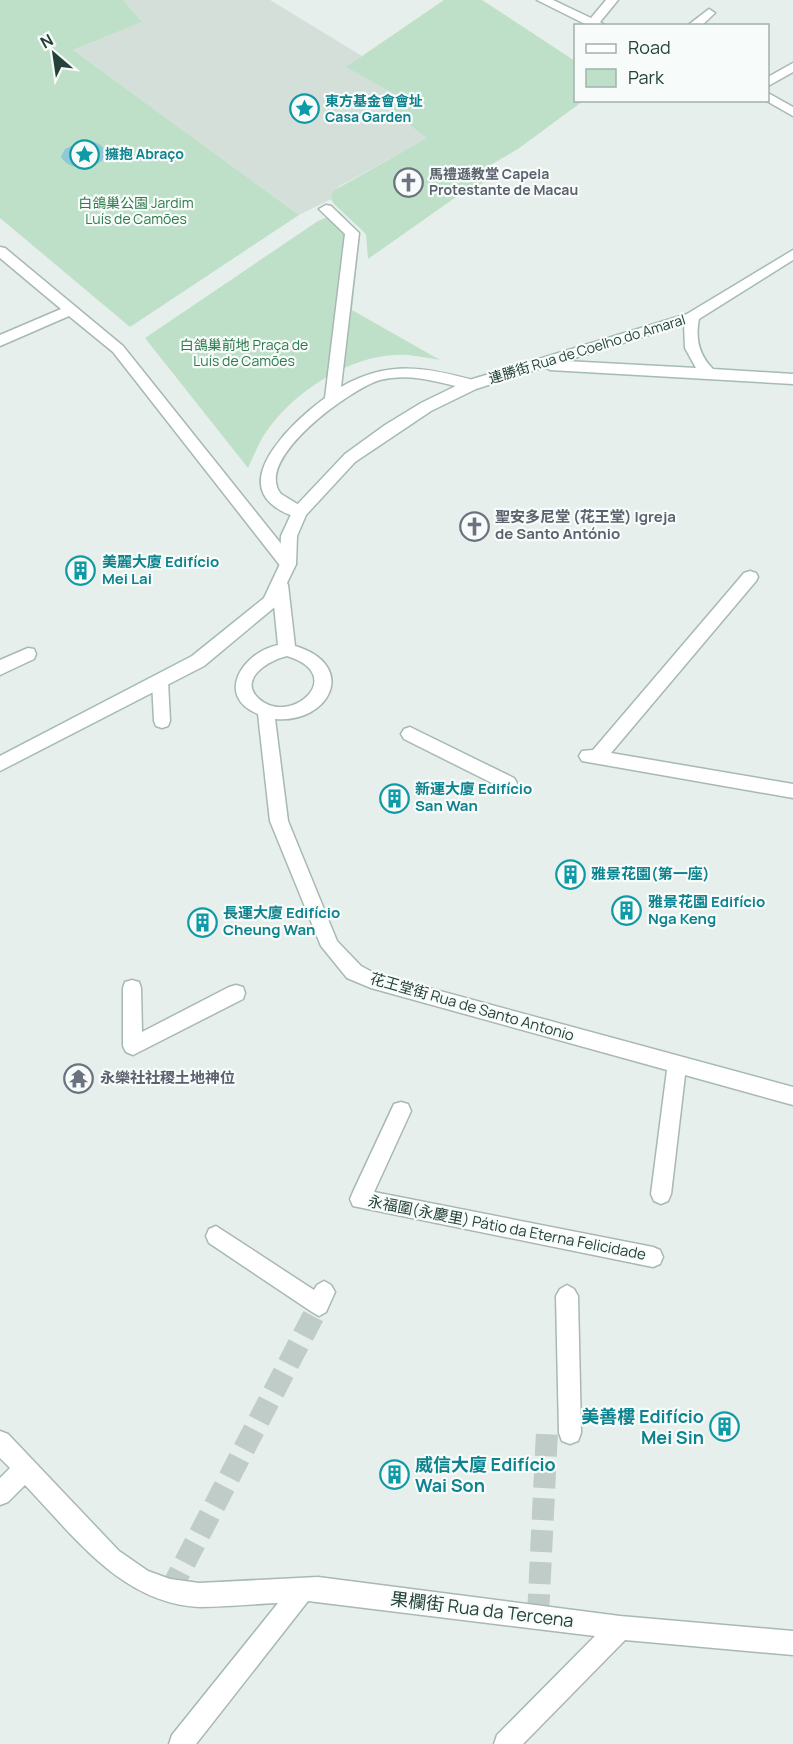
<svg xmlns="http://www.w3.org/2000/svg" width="793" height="1744" viewBox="0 0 793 1744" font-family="Manrope,'Noto Sans SC',sans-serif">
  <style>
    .built { fill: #d4dfda }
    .green { fill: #bfe0c8 }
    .water { fill: #8ec9d4 }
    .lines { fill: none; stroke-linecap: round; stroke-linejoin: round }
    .street-tunnel { stroke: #bfccc8; stroke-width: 22; stroke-dasharray: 22 10; stroke-linecap: butt }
    .lane-casing { stroke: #a8b8b2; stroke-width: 3 }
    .street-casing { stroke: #a8b8b2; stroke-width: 3 }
    .secondary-casing { stroke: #a4bbb3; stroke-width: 3 }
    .lane { fill: #fff; fill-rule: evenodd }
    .street { fill: #fff; fill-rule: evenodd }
    .secondary { fill: #fff; fill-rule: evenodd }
    .labels { text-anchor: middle; stroke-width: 4.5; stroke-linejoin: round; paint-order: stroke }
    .far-culture-label { font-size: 14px; font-weight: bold; fill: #0d838f; stroke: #f7fbf9; text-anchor: start }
    .far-worship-label { font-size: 14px; font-weight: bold; fill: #5b616d; stroke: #f7fbf9; text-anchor: start }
    .far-park-label { font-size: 14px; fill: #2d7a4b; stroke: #f7fbf9 }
    .far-street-label { font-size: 14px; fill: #24423a; stroke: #f7fbf9 }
    .worship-label { font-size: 15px; font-weight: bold; fill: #5b616d; stroke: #f7fbf9; text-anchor: start }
    .culture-label { font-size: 15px; font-weight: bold; fill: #0d838f; stroke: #f7fbf9; text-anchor: start }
    .street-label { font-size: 15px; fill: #24423a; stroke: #f7fbf9 }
    .near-culture-label { font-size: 18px; font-weight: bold; fill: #0d838f; stroke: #f7fbf9; text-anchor: end }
    .near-street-label { font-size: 18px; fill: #24423a; stroke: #f7fbf9 }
  </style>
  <rect width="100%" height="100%" fill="#e6efeb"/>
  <!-- built -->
  <polygon class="built" points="123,0 270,0 362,56 347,67 397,95 383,104 428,138 338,187 331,199 299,215 73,50 142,22"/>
  <!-- green -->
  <g class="green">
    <polygon points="0,0 123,0 142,22 73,50 299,215 130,327 0,218"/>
    <polygon points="444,0 482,0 575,61 576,100 583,101 518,149 480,171 488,181 466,190 368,259 366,234 334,204 331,199 333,191 427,138 382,104 396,95 346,67"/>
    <path d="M340,212L360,234L352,310L440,360C429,358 418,356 408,355C354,351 293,391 264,435C258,445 253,457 248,468L145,338L318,221Z"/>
  </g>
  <!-- water -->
  <path class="water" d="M82,141C92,141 101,142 106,152L102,161C89,169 70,171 61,157L65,149Z"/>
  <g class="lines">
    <!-- street-tunnel -->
    <g class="street-tunnel">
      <polyline points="170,1591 319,1305"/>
      <polyline points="538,1616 547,1431"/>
    </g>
    <defs>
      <path id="lane" d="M326,205L331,206L359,233L341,387C388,360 426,367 476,381L478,385L471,390C442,383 410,372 380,380C352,388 252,459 281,494L304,508L307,512L304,516C295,519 282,512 274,506C233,475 299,417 325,398L345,234L319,209Z"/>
      <g id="street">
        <polygon points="537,0 553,0 591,18 606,0 618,0 600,22 606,26 589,26"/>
        <polygon points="709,9 715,13 701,26 687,26"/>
        <polygon points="793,63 793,72 768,86 768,77"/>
        <polygon points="768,93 793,107 793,116 765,100 768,100"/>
        <polygon points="0,247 5,248 123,346 294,560 296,564 294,568 282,568 113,352 69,316 0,346 0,335 61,309 0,258"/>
        <polygon points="750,571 756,573 758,577 756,581 611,753 793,784 793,798 582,761 579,756 582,751 593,750 744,573"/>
        <path d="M280,579L286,581L288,585L295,646C359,665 330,724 275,719L288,821L337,941L361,966L374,973L793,1087V1105L685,1075L671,1194L668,1201L661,1204L654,1201L651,1194L667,1070L371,988L347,978L321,946L270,821L258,714C214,696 243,652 278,645L272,585L274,581ZM287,656C349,675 291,727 259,699C237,679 269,660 287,656Z"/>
        <polygon points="28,648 34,649 36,654 34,659 0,675 0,660"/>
        <polygon points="160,674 166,676 168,681 170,721 168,726 162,728 156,726 154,721 152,681 154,676"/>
        <polygon points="410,727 514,778 517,783 514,788 508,790 502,788 404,739 401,734 404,729"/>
        <polygon points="132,980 139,982 141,988 142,1032 229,987 236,985 243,987 245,993 243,999 133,1055 126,1052 123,1046 123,988 125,982"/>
        <polygon points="401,1102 408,1104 411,1111 374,1192 653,1247 660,1250 663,1257 660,1264 653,1267 353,1206 350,1199 353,1192 394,1104"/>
        <polygon points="216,1226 314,1290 317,1285 324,1281 331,1285 335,1292 326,1312 319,1316 312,1312 209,1243 206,1236 209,1229"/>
        <polygon points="567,1285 574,1289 578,1296 581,1433 578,1441 570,1444 562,1441 559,1433 556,1296 560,1289"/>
        <path d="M0,1431L8,1434L119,1551L148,1571L170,1579L199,1583L318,1577L620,1616L793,1631V1655L625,1640L523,1744H494L497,1735L595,1636L308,1601L196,1744H169L172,1735L278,1603C252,1604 225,1607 200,1607C122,1604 74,1536 25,1485L8,1502L0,1505V1478L10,1468L0,1458Z"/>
      </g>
      <path id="secondary" d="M793,250V260L699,319C695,339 699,355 713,369L793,374V384L550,370L544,367L476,389L431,411L355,462L306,515L297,536L296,564L276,606L204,666L0,771V756L192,656L264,598L280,564L281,536L294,508L345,454L385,425L421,403L466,381L687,314ZM684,324L685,348L696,368L565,361Z"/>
    </defs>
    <!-- lane casing -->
    <use href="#lane" class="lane-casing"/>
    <!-- street casing -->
    <use href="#street" class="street-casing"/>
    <!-- secondary casing -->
    <use href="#secondary" class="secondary-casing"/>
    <!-- lane -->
    <use href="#lane" class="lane"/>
    <!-- street -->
    <use href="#street" class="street"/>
    <!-- secondary -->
    <use href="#secondary" class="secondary"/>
  </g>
  <!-- icons -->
  <defs>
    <symbol id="sight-ring" viewBox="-11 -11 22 22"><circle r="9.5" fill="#f7fbf9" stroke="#0f9aa8" stroke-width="1.5"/><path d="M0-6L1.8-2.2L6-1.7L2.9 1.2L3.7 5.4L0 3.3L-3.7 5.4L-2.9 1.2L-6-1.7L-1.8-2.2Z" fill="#0f9aa8"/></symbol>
    <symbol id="church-ring" viewBox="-11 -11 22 22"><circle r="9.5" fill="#f7fbf9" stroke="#6b7280" stroke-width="1.5"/><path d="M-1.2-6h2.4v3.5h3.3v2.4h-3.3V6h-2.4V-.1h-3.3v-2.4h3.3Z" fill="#6b7280"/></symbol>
    <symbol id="building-ring" viewBox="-11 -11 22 22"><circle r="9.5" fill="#f7fbf9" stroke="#0f9aa8" stroke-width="1.5"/><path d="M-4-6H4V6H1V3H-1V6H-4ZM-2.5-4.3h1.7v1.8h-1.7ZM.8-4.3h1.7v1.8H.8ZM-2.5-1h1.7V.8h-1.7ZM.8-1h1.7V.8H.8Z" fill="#0f9aa8"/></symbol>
    <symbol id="temple-ring" viewBox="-11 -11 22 22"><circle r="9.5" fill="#f7fbf9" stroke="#6b7280" stroke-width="1.5"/><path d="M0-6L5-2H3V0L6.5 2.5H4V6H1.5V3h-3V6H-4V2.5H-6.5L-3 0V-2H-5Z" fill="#6b7280"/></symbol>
  </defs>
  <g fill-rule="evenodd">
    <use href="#sight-ring" x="288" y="92" width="33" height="33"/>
    <use href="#sight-ring" x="68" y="138" width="33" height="33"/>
    <use href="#church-ring" x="392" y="166" width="33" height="33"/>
    <use href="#church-ring" x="458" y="510" width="33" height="33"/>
    <use href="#building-ring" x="64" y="554" width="33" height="33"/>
    <use href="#building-ring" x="378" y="782" width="33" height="33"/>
    <use href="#building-ring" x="554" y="858" width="33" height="33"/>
    <use href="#building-ring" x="610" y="894" width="33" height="33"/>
    <use href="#building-ring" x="186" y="906" width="33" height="33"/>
    <use href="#temple-ring" x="62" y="1062" width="33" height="33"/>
    <use href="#building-ring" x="708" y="1410" width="33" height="33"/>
    <use href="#building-ring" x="378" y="1458" width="33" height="33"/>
  </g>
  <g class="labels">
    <!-- far-culture labels -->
    <g class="far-culture-label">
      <text x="325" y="106">東方基金會會址<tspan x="325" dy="16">Casa Garden</tspan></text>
      <text x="105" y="159">擁抱 Abraço</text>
    </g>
    <!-- far-worship labels -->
    <g class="far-worship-label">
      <text x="429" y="179">馬禮遜教堂 Capela<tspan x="429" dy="16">Protestante de Macau</tspan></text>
    </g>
    <!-- far-park labels -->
    <g class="far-park-label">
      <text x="136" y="208">白鴿巢公園 Jardim<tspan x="136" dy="16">Luís de Camões</tspan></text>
      <text x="244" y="350">白鴿巢前地 Praça de<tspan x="244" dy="16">Luís de Camões</tspan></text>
    </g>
    <!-- far-street labels -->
    <g class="far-street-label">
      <text transform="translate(587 349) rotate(-17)" y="5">連勝街 Rua de Coelho do Amaral</text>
    </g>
    <!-- worship labels -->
    <g class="worship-label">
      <text x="495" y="522">聖安多尼堂 (花王堂) Igreja<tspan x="495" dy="17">de Santo António</tspan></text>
      <text x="100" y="1083">永樂社社稷土地神位</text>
    </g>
    <!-- culture labels -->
    <g class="culture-label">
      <text x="102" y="567">美麗大廈 Edifício<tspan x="102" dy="17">Mei Lai</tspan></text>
      <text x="415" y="794">新運大廈 Edifício<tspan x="415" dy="17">San Wan</tspan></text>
      <text x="591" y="879">雅景花園(第一座)</text>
      <text x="648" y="907">雅景花園 Edifício<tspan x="648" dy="17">Nga Keng</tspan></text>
      <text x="223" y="918">長運大廈 Edifício<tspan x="223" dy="17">Cheung Wan</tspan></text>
    </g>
    <!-- street labels -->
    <g class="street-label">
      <text transform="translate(472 1007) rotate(16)" y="5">花王堂街 Rua de Santo Antonio</text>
      <text transform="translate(507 1228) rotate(11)" y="5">永福圍(永慶里) Pátio da Eterna Felicidade</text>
    </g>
    <!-- near-culture labels -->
    <g class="near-culture-label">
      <text x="704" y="1423">美善樓 Edifício<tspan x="704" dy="21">Mei Sin</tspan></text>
      <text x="415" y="1471" text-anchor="start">威信大廈 Edifício<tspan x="415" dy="21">Wai Son</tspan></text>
    </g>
    <!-- near-street labels -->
    <g class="near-street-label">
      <text transform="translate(482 1610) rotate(7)" y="6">果欄街 Rua da Tercena</text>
    </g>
  </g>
  <!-- legend -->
  <rect x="574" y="24" width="195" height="78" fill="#f7fbf9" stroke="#a3b1ad" stroke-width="1.5"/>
  <rect x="586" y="44" width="30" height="9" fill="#ffffff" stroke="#a3b1ad" stroke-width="1.5"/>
  <text x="628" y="54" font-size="18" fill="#24423a">Road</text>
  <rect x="586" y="69" width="30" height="18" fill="#bfe0c8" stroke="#a3b1ad" stroke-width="1.5"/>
  <text x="628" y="84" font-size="18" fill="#24423a">Park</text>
  <!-- north arrow -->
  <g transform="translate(54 54) rotate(331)" stroke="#f7fbf9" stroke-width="4.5" paint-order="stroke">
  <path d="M0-4.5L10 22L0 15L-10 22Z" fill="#24423a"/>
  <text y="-9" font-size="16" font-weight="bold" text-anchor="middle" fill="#24423a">N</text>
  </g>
</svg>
